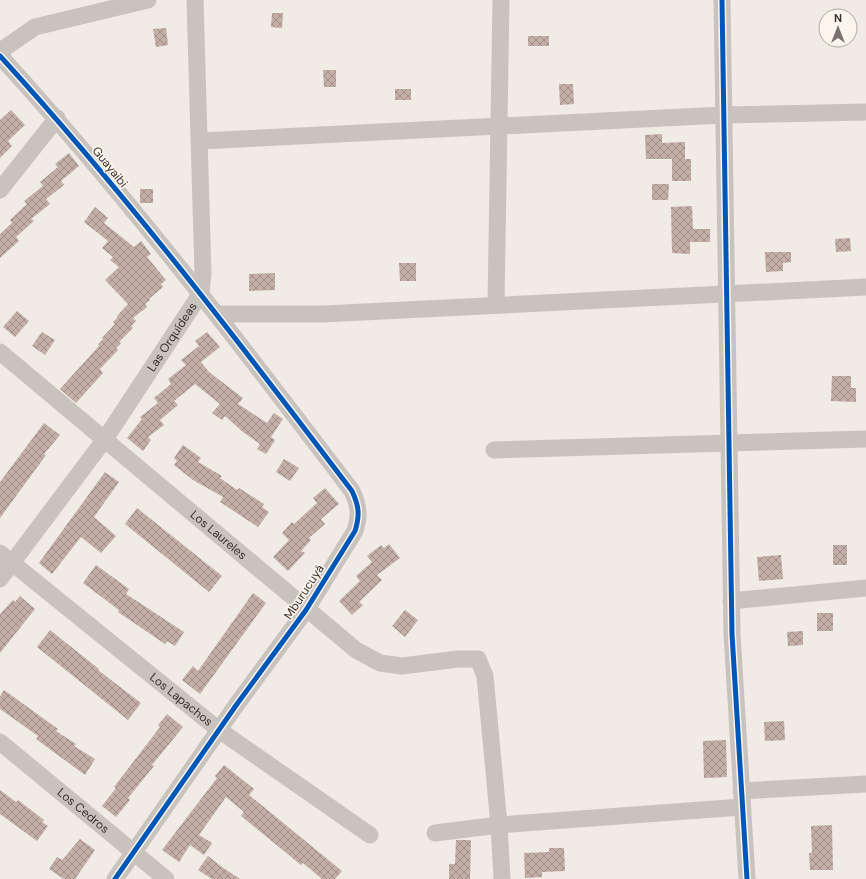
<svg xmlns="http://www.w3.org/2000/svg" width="866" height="879" viewBox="0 0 866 879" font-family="'DM Sans',sans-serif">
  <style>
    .building { fill: url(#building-cross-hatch) }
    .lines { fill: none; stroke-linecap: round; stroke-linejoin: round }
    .minor { stroke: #c9c3be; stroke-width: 17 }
    .cycleway-casing { stroke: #fbf5ee; stroke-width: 8 }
    .cycleway { stroke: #0057b8; stroke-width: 5 }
    .labels { text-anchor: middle; stroke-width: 3; stroke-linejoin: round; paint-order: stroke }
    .street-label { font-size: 12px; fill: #3b302b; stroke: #fbf5ee }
  </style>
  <defs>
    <pattern id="building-cross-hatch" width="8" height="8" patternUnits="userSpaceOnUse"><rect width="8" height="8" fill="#c3afa7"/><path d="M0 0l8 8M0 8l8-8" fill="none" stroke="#a08f88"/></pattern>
  </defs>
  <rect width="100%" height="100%" fill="#f0ebe5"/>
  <!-- building -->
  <g class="building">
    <polygon points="272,13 283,13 282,28 271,27"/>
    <polygon points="166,28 168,45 156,47 153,29"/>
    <rect x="528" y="36" width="21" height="10"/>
    <polygon points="323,70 336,70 336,87 324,87"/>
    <polygon points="559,84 573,84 574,104 560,105"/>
    <rect x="395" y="89" width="16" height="11"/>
    <polygon points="11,110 25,125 8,141 12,146 0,158 0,120"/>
    <polygon points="662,134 662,143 685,142 685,159 691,159 691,181 672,181 672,159 646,159 645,135"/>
    <polygon points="69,153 79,166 61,181 64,185 46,199 50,204 31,219 34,221 16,237 19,241 0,258 0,234 12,223 10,220 27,204 24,201 43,186 40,182 58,167 55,164"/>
    <polygon points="652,184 669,184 668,200 652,200"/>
    <rect x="140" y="189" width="13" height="14"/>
    <polygon points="692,206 693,229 710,229 710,242 690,242 690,254 672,253 671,207"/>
    <polygon points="95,207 108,218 104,223 134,247 141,241 151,254 147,257 166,280 161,284 163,287 149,299 150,300 145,304 147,307 133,318 136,321 131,326 133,328 119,342 121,343 116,348 118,350 100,369 103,373 76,403 60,389 99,346 98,344 103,339 102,338 115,324 113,322 118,317 117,316 128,304 105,280 119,267 110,260 113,257 102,248 108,241 84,222"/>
    <polygon points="850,238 851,251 836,252 835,239"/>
    <polygon points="765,252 791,252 791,262 783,263 783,271 766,272"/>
    <polygon points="399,263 416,263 416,281 400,281"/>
    <polygon points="275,273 275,290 249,291 249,274"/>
    <polygon points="17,311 29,321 15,337 3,327"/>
    <polygon points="42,332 55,340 45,355 32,346"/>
    <polygon points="207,332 220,347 201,362 209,372 243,398 238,404 267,423 274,413 283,419 271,437 275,440 266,454 257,449 260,444 243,432 225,416 222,420 212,413 220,404 195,384 174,401 178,405 160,420 164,425 148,437 151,440 143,451 127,438 142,419 140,417 158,403 154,398 171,384 168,379 186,365 181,360 199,346 195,341"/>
    <polygon points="832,376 851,376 851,388 856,388 856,402 831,401"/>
    <polygon points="44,423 60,435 44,454 46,455 0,518 0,482"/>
    <polygon points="183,445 201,458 198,462 222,476 220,478 237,490 239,488 264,504 262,507 269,512 258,527 220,502 223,497 193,480 174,465 177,461 174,458"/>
    <polygon points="284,459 299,468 290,481 276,472"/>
    <polygon points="105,472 119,482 94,517 116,536 101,553 81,537 52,574 39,563"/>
    <polygon points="325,488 339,504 321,519 325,524 309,538 311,540 301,551 305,553 288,571 273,557 289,540 282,533 292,522 294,524 317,503 313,498"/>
    <polygon points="137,508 222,576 209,592 125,524"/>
    <polygon points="389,544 400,558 377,575 382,580 359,602 363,605 352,615 339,601 360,581 356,576 372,562 367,556 381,545 384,548"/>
    <rect x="833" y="545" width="14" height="20"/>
    <polygon points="781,555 783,579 759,581 757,557"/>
    <polygon points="96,565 129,589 126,594 184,632 175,646 167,641 165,644 118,612 119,610 83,583"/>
    <polygon points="253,593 266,603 200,694 182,680 193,666 198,671"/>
    <polygon points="20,596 35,609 0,653 0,614 13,600 15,602"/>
    <polygon points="405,610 418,620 405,637 392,626"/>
    <rect x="817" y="613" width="16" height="18"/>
    <polygon points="50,630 99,669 98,670 141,703 128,720 37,647"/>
    <polygon points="803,631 803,645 788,646 787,632"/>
    <polygon points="4,690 58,729 56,731 76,744 74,746 95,759 85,775 36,739 38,736 0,709 0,697"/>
    <polygon points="167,714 183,727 152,765 154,766 128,798 130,800 116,817 102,806 116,788 114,787 160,727 158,725"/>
    <polygon points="784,721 785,740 765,741 764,722"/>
    <polygon points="726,740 727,777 704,778 703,741"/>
    <polygon points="224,765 254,789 249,795 342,871 335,879 322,879 303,863 301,865 241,816 244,812 226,797 199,835 212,843 204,855 190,845 179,862 162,850 217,778 215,776"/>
    <polygon points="0,790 16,802 18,800 44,820 42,822 48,826 37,841 0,814"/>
    <polygon points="832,825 833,870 810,870 809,853 812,853 811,826"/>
    <polygon points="80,839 95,850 75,879 64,879 49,869 57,857 62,860"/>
    <polygon points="456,840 471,840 470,879 449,879 449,864 455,864"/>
    <polygon points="549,848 564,848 565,871 542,872 542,877 525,878 524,853 549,852"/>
    <polygon points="208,856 222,867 240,879 212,879 198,870"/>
  </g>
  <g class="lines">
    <!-- minor -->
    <g class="minor">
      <polyline points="722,0 732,634 747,879"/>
      <polyline points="0,54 6,47 35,27 148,0"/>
      <path d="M0,56C126,194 239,342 352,491C359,506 360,515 355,531L306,610L237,704L115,879"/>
      <polyline points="200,141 723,115 866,112"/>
      <polyline points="0,190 57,118"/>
      <polyline points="496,304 501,0"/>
      <polyline points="217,314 323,314 866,287"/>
      <path id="s1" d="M0,352L356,650L380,663L402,666L458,659H478L485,676L499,825L502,879"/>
      <polyline points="494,450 866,439"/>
      <path id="s2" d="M0,553L219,730L370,835"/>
      <path id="s3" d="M0,579L105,439L201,293L203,274L195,0"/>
      <polyline points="731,601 866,588"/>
      <path id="s4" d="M0,742L166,879"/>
      <polyline points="741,791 866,784"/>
      <polyline points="435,833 499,825 742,807"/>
    </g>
    <defs>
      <g id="cycleway">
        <polyline points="722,0 732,634 747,879"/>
        <path d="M0,56C126,194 239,342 352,491C359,506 360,515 355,531L306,610L237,704L115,879"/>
      </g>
    </defs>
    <!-- cycleway casing -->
    <use href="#cycleway" class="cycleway-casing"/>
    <!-- cycleway -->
    <use href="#cycleway" class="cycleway"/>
  </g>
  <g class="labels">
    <!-- street labels -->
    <g class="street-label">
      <text transform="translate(110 167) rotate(51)" y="4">Guayaibi</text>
      <text dy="4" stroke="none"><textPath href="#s3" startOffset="297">Las Orquídeas</textPath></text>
      <text dy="4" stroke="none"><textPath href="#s1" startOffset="285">Los Laureles</textPath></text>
      <text transform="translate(304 592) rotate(-57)" y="4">Mburucuyá</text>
      <text dy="4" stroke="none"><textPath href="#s2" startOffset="233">Los Lapachos</textPath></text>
      <text dy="4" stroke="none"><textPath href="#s4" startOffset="108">Los Cedros</textPath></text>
    </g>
  </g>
  <!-- north arrow -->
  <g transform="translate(838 28)"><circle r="19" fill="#fbf5ee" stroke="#aea6a0"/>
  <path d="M0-3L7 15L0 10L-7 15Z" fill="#7a716c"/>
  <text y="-6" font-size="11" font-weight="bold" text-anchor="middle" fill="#3b302b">N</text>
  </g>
</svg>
